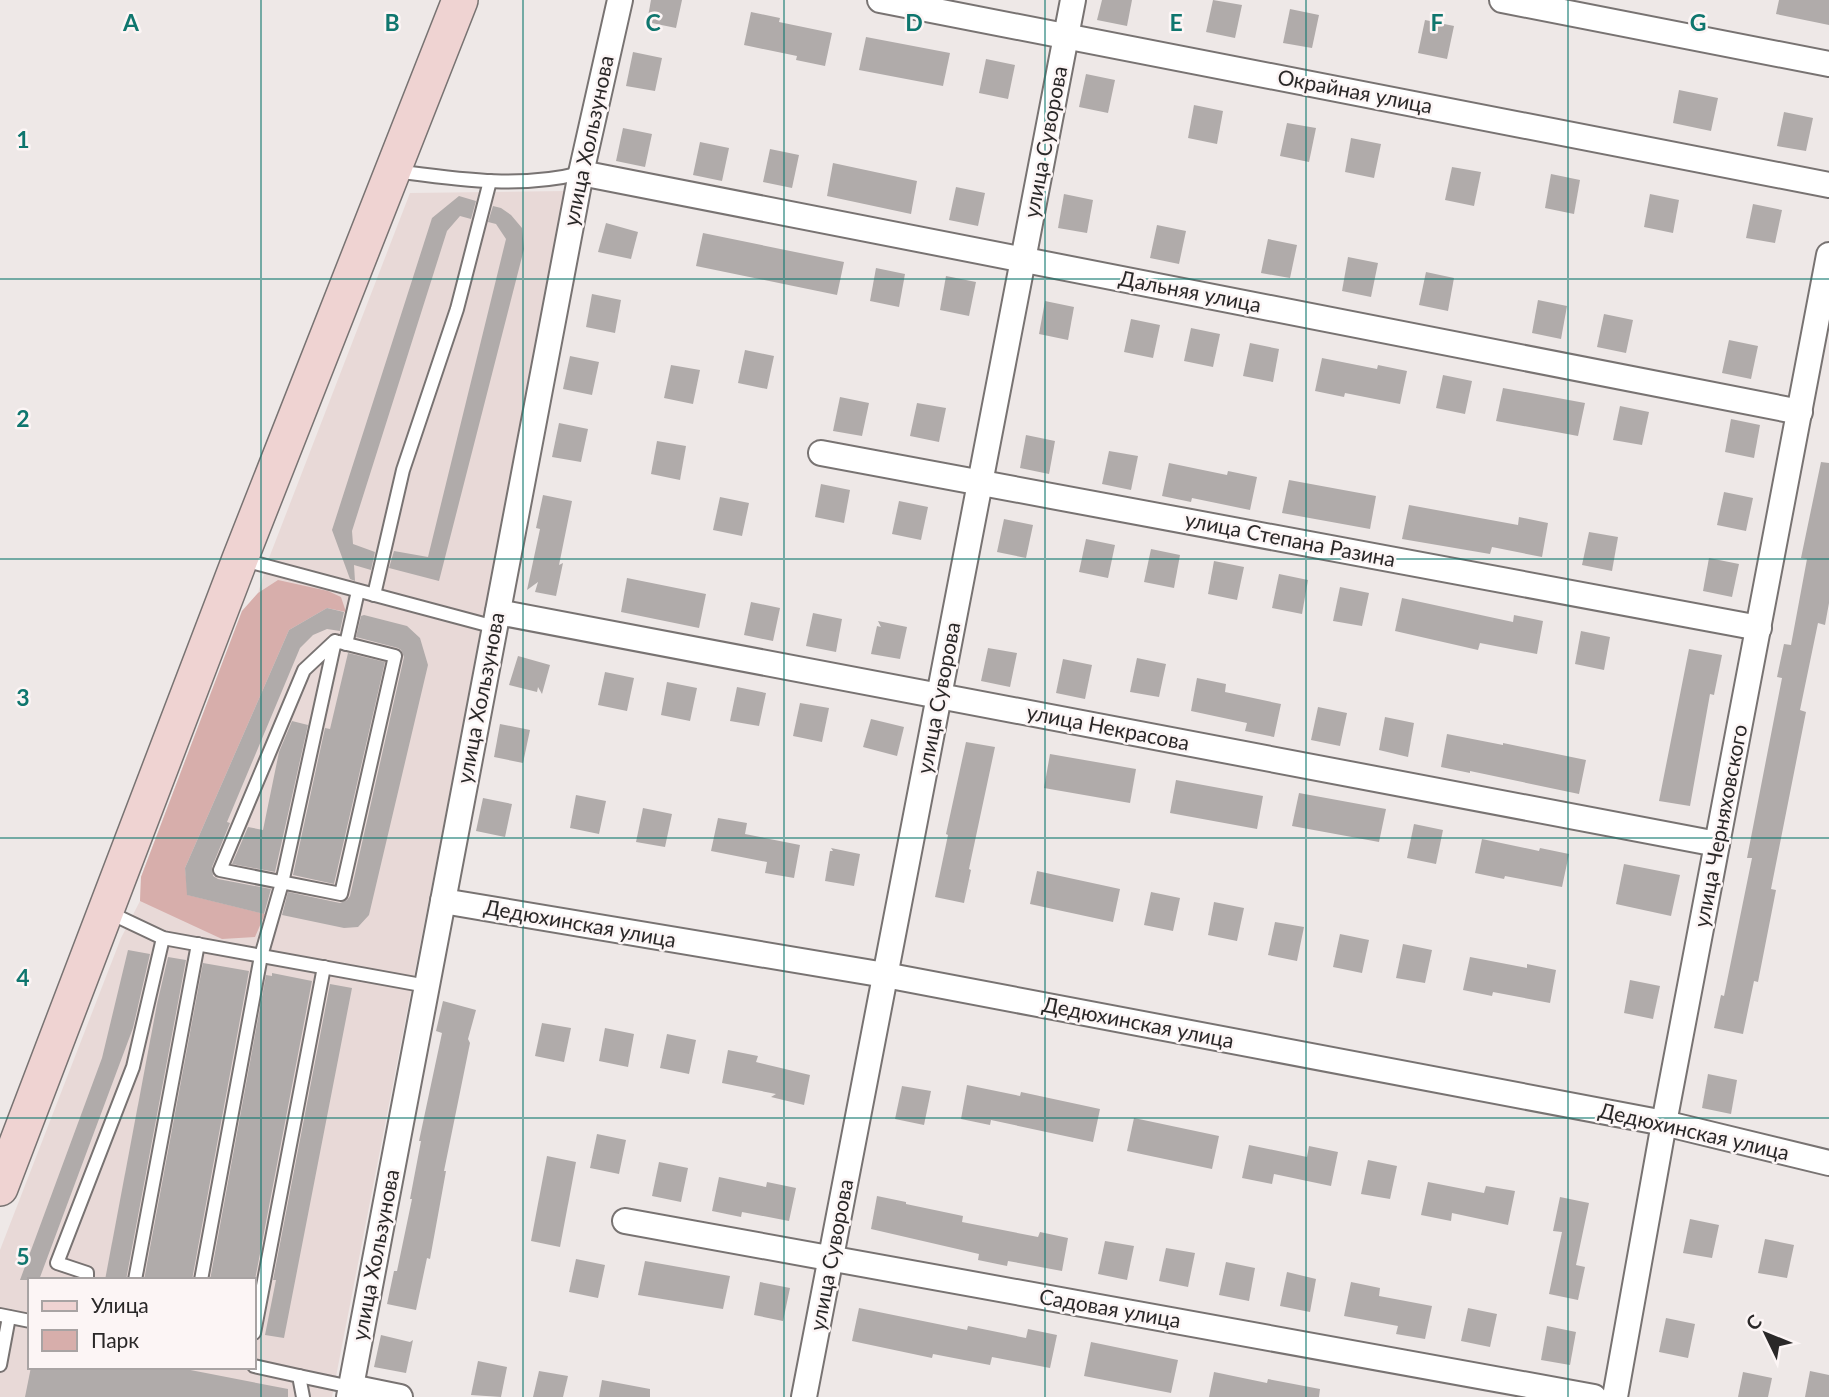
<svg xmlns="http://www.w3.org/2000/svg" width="1829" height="1397" viewBox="0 0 1829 1397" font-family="Lato,sans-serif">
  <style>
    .built { fill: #e8d9d7; fill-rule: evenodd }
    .green { fill: #d7aeab }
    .building { fill: #b0abaa }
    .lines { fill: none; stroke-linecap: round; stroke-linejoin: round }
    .lane-casing { stroke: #787372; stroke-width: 16 }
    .street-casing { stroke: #787372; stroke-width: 28 }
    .secondary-casing { stroke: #787372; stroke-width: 38 }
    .lane { stroke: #fff; stroke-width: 12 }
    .street { stroke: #fff; stroke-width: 24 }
    .secondary { stroke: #efd3d2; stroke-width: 35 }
    .grid { fill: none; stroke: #0f766e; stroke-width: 2; stroke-opacity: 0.55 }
    .labels { text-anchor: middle; stroke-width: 5; stroke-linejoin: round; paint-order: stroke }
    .street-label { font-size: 21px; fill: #2a2828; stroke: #fcf5f5 }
    .grid-label { font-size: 23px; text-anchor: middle; font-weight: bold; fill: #0f766e; stroke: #fcf5f5; stroke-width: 5; stroke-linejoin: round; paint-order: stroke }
  </style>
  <rect width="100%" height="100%" fill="#eee8e7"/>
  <!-- built -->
  <path class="built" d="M567,191L332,1397H0V1250L121,938L140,901L141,877L242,611L258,593L269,558L410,193ZM30,1280H254V1367H30Z"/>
  <!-- green -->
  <polygon class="green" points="278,580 328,591 341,597 346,612 327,608 289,630 185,868 188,895 265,914 255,937 222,939 140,901 141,877 242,611 258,593"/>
  <!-- building -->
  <g class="building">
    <polygon points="651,0 682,0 676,28 647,22"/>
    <polygon points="1102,0 1132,0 1127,26 1097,20"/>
    <polygon points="1213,0 1242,5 1235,38 1206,32"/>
    <polygon points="1779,0 1829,0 1829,25 1776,14"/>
    <polygon points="1290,9 1319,15 1312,48 1283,43"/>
    <polygon points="751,12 780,18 779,22 832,33 825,66 796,60 797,56 744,45"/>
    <polygon points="1425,20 1454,26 1447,59 1418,53"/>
    <polygon points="866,37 950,53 943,86 859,70"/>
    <polygon points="633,52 662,58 655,91 626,86"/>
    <polygon points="986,59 1015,65 1008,99 979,93"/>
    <polygon points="1086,74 1115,80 1108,113 1079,107"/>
    <polygon points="1679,90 1718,98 1711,131 1673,123"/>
    <polygon points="1194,105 1223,111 1217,144 1188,138"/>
    <polygon points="1784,112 1813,118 1806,151 1777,146"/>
    <polygon points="1287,123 1316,128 1309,162 1280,156"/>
    <polygon points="623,128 652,134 645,167 616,161"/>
    <polygon points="1351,138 1381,144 1374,178 1345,172"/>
    <polygon points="700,142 729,148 722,181 693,175"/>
    <polygon points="770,149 799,155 792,188 763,182"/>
    <polygon points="833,163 917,181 911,214 827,196"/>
    <polygon points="1452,167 1481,172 1474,206 1445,200"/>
    <polygon points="1551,174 1580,180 1574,214 1545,208"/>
    <polygon points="956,187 985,193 978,226 949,220"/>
    <polygon points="1064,194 1093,200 1087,233 1058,228"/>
    <polygon points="1650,194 1679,200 1673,233 1644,227"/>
    <polygon points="459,196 476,201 471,219 460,216 447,231 352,531 353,544 375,552 371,570 354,565 355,581 350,579 332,530 432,218"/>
    <polygon points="1753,204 1782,210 1775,243 1746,238"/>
    <polygon points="493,206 501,208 511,215 522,228 524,249 439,581 389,568 394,551 428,557 506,239 496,224 488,222"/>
    <polygon points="606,223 638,232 631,259 598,252"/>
    <polygon points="1157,225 1186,231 1179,264 1150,258"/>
    <polygon points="703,233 844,262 837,295 696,266"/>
    <polygon points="1268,239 1297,245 1290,278 1261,273"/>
    <polygon points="1348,257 1378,263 1371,297 1342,291"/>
    <polygon points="876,268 905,274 899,307 870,301"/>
    <polygon points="1426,272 1454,278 1448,311 1419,305"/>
    <polygon points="946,276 976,282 969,316 940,310"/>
    <polygon points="592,294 621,300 615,333 586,327"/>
    <polygon points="1538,300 1567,306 1561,339 1532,333"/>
    <polygon points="1045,301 1074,307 1068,340 1039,334"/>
    <polygon points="1604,314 1633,320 1626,353 1597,347"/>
    <polygon points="1131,319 1160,325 1153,358 1124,352"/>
    <polygon points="1191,328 1220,334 1213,367 1184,361"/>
    <polygon points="1729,340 1758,346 1751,379 1722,373"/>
    <polygon points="1250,343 1279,349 1273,382 1243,376"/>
    <polygon points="745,350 774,356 767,389 738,383"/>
    <polygon points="570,356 599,362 592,395 563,389"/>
    <polygon points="1322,358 1377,369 1378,365 1407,371 1400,404 1345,393 1344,397 1315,391"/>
    <polygon points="671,365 700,370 693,404 664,398"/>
    <polygon points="1443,375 1472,381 1465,414 1436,408"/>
    <polygon points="1503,388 1585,403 1578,436 1496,421"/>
    <polygon points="840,397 869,403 862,436 833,431"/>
    <polygon points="917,403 946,408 939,442 910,436"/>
    <polygon points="1620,406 1649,412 1642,445 1613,440"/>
    <polygon points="1731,419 1760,425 1754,458 1725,452"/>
    <polygon points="559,423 588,429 581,462 552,457"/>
    <polygon points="1026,435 1055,441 1049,474 1020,468"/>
    <polygon points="657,441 686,446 680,480 651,474"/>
    <polygon points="1109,451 1138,456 1131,490 1102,484"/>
    <polygon points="1821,462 1829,463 1829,603 1825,625 1818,623 1800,710 1806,712 1771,889 1776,890 1758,982 1754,981 1743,1034 1714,1028 1721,995 1724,996 1752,858 1747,858 1782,678 1777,677 1784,644 1791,645 1807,559 1801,558"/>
    <polygon points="1169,463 1227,475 1228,471 1257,477 1250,510 1192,498 1191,502 1162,496"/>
    <polygon points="1289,480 1376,496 1370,529 1282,513"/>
    <polygon points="821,484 850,490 844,523 815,517"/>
    <polygon points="1724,492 1753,498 1746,531 1717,525"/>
    <polygon points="543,495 572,501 559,565 563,563 556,596 535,592 538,582 527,590 540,529 536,528"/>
    <polygon points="720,497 749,503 742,536 713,530"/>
    <polygon points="899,501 928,507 921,540 892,534"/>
    <polygon points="1409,505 1518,525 1519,517 1548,523 1542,557 1492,547 1490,554 1402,539"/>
    <polygon points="1004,519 1033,525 1026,558 997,552"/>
    <polygon points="1589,532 1618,537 1612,571 1582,565"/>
    <polygon points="1086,539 1115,545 1108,578 1079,572"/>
    <polygon points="1151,549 1180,555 1174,588 1144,582"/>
    <polygon points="1709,558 1739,564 1732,597 1703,591"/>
    <polygon points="1214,561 1244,567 1237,600 1208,594"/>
    <polygon points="1279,574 1308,580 1302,614 1272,608"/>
    <polygon points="627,578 706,594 699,628 621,612"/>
    <polygon points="1340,587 1369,593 1362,626 1333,621"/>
    <polygon points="1402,598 1513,622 1514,615 1543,621 1537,654 1480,643 1478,650 1395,631"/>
    <polygon points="751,602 780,608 773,641 744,635"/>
    <polygon points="327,608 344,612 340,631 327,629 313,635 300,648 227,822 230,823 212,867 213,876 218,879 271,889 264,914 187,895 185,868 289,630"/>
    <polygon points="813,613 842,619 836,652 806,646"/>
    <polygon points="364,615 407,626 420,638 428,665 369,915 358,927 344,928 282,915 288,892 340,903 347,900 350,896 404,657 401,650 398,648 356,637 361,616"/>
    <polygon points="878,621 907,627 900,659 871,654 877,626 881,627"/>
    <polygon points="1581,631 1610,637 1604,670 1575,664"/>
    <polygon points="988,648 1017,653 1010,687 981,681"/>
    <polygon points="1689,649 1722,655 1714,695 1710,694 1690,806 1659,801"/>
    <polygon points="348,653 385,662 334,884 293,875 325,728 330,729"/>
    <polygon points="518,656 550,665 542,694 538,687 537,692 509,685"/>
    <polygon points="1137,658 1166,664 1159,697 1130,692"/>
    <polygon points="1063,659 1092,665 1085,699 1056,693"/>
    <polygon points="605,672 634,678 627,711 598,705"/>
    <polygon points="1197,678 1226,684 1225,692 1281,704 1274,737 1245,731 1247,723 1191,711"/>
    <polygon points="667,682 697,688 690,721 661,715"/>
    <polygon points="737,687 766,693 759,726 730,721"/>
    <polygon points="800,703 829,708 822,742 793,736"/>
    <polygon points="1318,707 1347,713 1340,746 1311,740"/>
    <polygon points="1385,717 1414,723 1408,757 1379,750"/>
    <polygon points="871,719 904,727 897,756 863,747"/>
    <polygon points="292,721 308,725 275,872 232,864 248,827 263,830 279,752"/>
    <polygon points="500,724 530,730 523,763 494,757"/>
    <polygon points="1447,734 1503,745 1503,743 1586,760 1579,794 1470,771 1470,773 1441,767"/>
    <polygon points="966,742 995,747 969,869 971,870 964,903 935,897 948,835 946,834"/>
    <polygon points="1050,754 1136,769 1130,803 1044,788"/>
    <polygon points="1176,780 1263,796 1257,829 1170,813"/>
    <polygon points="1299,793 1386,809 1379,842 1292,826"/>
    <polygon points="576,795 606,801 599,834 570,828"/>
    <polygon points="483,798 512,804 505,837 476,831"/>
    <polygon points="643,808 672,814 665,847 636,842"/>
    <polygon points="718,818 747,823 745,834 800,845 794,878 765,873 767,862 711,851"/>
    <polygon points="1414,824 1443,830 1436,864 1407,858"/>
    <polygon points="1482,839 1539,851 1540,848 1569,854 1562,887 1505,876 1504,879 1475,873"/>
    <polygon points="831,848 860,854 854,886 825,881 830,851 833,851"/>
    <polygon points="1624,864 1680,875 1671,916 1616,904"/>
    <polygon points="1037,871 1120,889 1113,922 1030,904"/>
    <polygon points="1151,892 1180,898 1173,931 1144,925"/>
    <polygon points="1214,902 1244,908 1237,941 1208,935"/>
    <polygon points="1275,922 1304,927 1297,961 1268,955"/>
    <polygon points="1340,934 1369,940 1362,973 1333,967"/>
    <polygon points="1403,944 1432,950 1425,983 1396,978"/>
    <polygon points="128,950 150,954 133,1028 39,1280 20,1280 102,1058"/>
    <polygon points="168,957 186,960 126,1280 105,1280 157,1004"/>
    <polygon points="1470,957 1527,968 1527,964 1556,970 1550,1003 1493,992 1492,996 1463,990"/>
    <polygon points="203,963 249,971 192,1280 144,1280"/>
    <polygon points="272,973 312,981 255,1280 210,1280 266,975 272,976"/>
    <polygon points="1630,980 1660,986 1653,1019 1624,1013"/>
    <polygon points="330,984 352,988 284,1338 265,1335 276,1280 273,1280"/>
    <polygon points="443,1001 476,1010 468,1039 470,1043 444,1171 446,1171 430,1259 427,1258 416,1310 387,1304 394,1271 397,1271 412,1199 410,1199 421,1141 419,1141 442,1033 436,1031"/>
    <polygon points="542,1023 571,1028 564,1062 535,1056"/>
    <polygon points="605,1028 634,1034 628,1067 599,1061"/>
    <polygon points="667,1034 696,1040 689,1074 660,1068"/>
    <polygon points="728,1050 758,1056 756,1062 810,1075 804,1105 771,1097 776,1094 722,1083"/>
    <polygon points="1708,1074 1737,1080 1731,1114 1702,1108"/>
    <polygon points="967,1085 1020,1096 1021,1092 1100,1109 1093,1142 991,1120 990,1125 961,1119"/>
    <polygon points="902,1086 931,1091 924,1125 895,1119"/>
    <polygon points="1134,1118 1219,1136 1212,1169 1127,1151"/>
    <polygon points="597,1134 626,1140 619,1174 590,1168"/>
    <polygon points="1249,1145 1307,1157 1309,1146 1338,1152 1331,1186 1274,1174 1272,1184 1242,1178"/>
    <polygon points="547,1156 576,1162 560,1247 531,1241"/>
    <polygon points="1368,1160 1397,1166 1390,1199 1361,1194"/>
    <polygon points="659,1162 688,1168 681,1202 652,1196"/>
    <polygon points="719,1177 766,1187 767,1182 796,1188 789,1221 742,1212 741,1217 712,1211"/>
    <polygon points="1428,1182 1484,1193 1486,1186 1515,1191 1508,1225 1452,1213 1451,1221 1421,1215"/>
    <polygon points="877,1196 906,1202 906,1204 963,1216 962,1222 1038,1237 1040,1232 1068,1238 1062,1271 1008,1261 1007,1266 978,1260 979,1254 871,1229"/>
    <polygon points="1560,1197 1589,1203 1576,1265 1585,1267 1578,1300 1549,1294 1562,1232 1553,1231"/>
    <polygon points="1690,1219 1719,1225 1712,1258 1683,1253"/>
    <polygon points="1765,1239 1794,1245 1787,1278 1758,1273"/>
    <polygon points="1105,1241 1134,1246 1127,1280 1098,1274"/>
    <polygon points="1166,1248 1195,1253 1188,1287 1159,1281"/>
    <polygon points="576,1259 605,1265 598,1298 569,1292"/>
    <polygon points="645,1261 730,1276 723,1309 638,1295"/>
    <polygon points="1226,1262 1255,1268 1249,1301 1219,1295"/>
    <polygon points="1287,1272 1316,1279 1310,1312 1280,1306"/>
    <polygon points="760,1282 790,1288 783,1321 754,1315"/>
    <polygon points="1351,1282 1380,1288 1379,1296 1432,1306 1425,1339 1396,1334 1398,1326 1344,1316"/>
    <polygon points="859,1308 967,1330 968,1326 1026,1338 1028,1329 1057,1335 1050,1368 992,1357 990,1365 933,1354 932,1358 852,1341"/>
    <polygon points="1468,1308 1497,1314 1490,1347 1461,1341"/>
    <polygon points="1666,1318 1695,1324 1688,1358 1659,1352"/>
    <polygon points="1547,1326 1576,1332 1570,1365 1541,1360"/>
    <polygon points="381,1335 410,1342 413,1340 406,1373 374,1367"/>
    <polygon points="1091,1342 1178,1360 1171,1393 1084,1376"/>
    <polygon points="478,1361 507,1367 501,1397 471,1395"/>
    <polygon points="31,1367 175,1367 288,1389 288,1397 25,1397"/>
    <polygon points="539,1371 568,1376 563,1397 533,1397"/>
    <polygon points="1810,1371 1829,1375 1829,1397 1805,1397"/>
    <polygon points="1214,1372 1267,1383 1268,1379 1320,1389 1319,1397 1209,1397"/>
    <polygon points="1743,1372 1772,1378 1768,1397 1738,1397"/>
    <polygon points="602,1380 650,1389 650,1397 599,1397"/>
  </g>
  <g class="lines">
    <defs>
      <g id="lane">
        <path d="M395,171C457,179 519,189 581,173"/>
        <polyline points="244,560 495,627"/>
        <polyline points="374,595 403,470 457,309 490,181"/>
        <polyline points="346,644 358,591"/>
        <polyline points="108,912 163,938 427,986"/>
        <polyline points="87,1280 87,1273 57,1263 133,1067 163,938"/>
        <polyline points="135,1280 198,944"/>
        <polyline points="201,1280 261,956 282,883 335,641 395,656 341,894 220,870 304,670 335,641"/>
        <polyline points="0,1315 30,1321"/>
        <polyline points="254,1333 324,967"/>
        <polyline points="0,1365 9,1317"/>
        <polyline points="254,1366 299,1376 303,1397"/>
        <polyline points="299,1376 351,1387"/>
      </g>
      <g id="street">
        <polyline points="880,0 1829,185"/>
        <polyline points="1502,0 1829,64"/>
        <polyline points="581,173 1800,412"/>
        <polyline points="821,453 1759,628"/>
        <polyline points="498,612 1717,844"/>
        <polyline points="443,901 885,975 1664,1123 1829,1163"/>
        <polyline points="625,1221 1594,1397"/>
        <polyline points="351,1387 400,1397"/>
        <polyline points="349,1397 581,173 620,0"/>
        <polyline points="804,1397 1073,0"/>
        <polyline points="1615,1397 1664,1123 1829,255"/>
      </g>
      <polyline id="secondary" points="0,1188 240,559 460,0"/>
    </defs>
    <!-- lane casing -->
    <use href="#lane" class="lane-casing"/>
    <!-- street casing -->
    <use href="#street" class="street-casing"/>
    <!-- secondary casing -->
    <use href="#secondary" class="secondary-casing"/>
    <!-- lane -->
    <use href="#lane" class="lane"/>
    <!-- street -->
    <use href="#street" class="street"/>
    <!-- secondary -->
    <use href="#secondary" class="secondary"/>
  </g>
  <!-- grid -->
  <path class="grid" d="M261,0V1397M523,0V1397M784,0V1397M1045,0V1397M1306,0V1397M1568,0V1397M0,279H1829M0,559H1829M0,838H1829M0,1118H1829"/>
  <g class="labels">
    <!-- street labels -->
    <g class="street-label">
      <text transform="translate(1355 92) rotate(11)" y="7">Окрайная улица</text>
      <text transform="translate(589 141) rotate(-78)" y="7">улица Хользунова</text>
      <text transform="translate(1046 142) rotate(-79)" y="7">улица Суворова</text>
      <text transform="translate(1190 292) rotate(11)" y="7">Дальняя улица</text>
      <text transform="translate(1290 540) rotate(11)" y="7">улица Степана Разина</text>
      <text transform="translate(481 698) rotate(-79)" y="7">улица Хользунова</text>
      <text transform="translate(939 698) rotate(-79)" y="7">улица Суворова</text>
      <text transform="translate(1108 728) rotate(11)" y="7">улица Некрасова</text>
      <text transform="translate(1721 826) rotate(-79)" y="7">улица Черняховского</text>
      <text transform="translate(580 924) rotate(10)" y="7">Дедюхинская улица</text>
      <text transform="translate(1138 1023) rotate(11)" y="7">Дедюхинская улица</text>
      <text transform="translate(1694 1132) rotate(13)" y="7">Дедюхинская улица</text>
      <text transform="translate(376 1255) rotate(-79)" y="7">улица Хользунова</text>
      <text transform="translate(832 1255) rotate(-79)" y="7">улица Суворова</text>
      <text transform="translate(1110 1309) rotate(10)" y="7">Садовая улица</text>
    </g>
  </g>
  <g class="grid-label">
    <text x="131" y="31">A</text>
    <text x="392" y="31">B</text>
    <text x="653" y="31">C</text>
    <text x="914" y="31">D</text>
    <text x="1176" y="31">E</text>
    <text x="1437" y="31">F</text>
    <text x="1698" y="31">G</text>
    <text x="23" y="148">1</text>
    <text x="23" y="427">2</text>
    <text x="23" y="706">3</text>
    <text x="23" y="986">4</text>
    <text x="23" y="1265">5</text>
  </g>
  <!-- legend -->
  <rect x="28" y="1278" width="228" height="91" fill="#fcf5f5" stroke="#a8a3a3" stroke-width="2"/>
  <rect x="42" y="1301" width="35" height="10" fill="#efd3d2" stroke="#a8a3a3" stroke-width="2"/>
  <text x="91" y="1313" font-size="21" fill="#2a2828">Улица</text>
  <rect x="42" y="1330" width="35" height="21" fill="#d7aeab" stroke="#a8a3a3" stroke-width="2"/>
  <text x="91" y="1348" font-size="21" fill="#2a2828">Парк</text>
  <!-- north arrow -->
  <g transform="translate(1766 1334) rotate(313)" stroke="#fcf5f5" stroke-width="5" paint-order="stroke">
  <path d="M0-5L12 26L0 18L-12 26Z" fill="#2a2828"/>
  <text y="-10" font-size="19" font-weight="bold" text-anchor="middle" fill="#2a2828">С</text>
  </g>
</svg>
